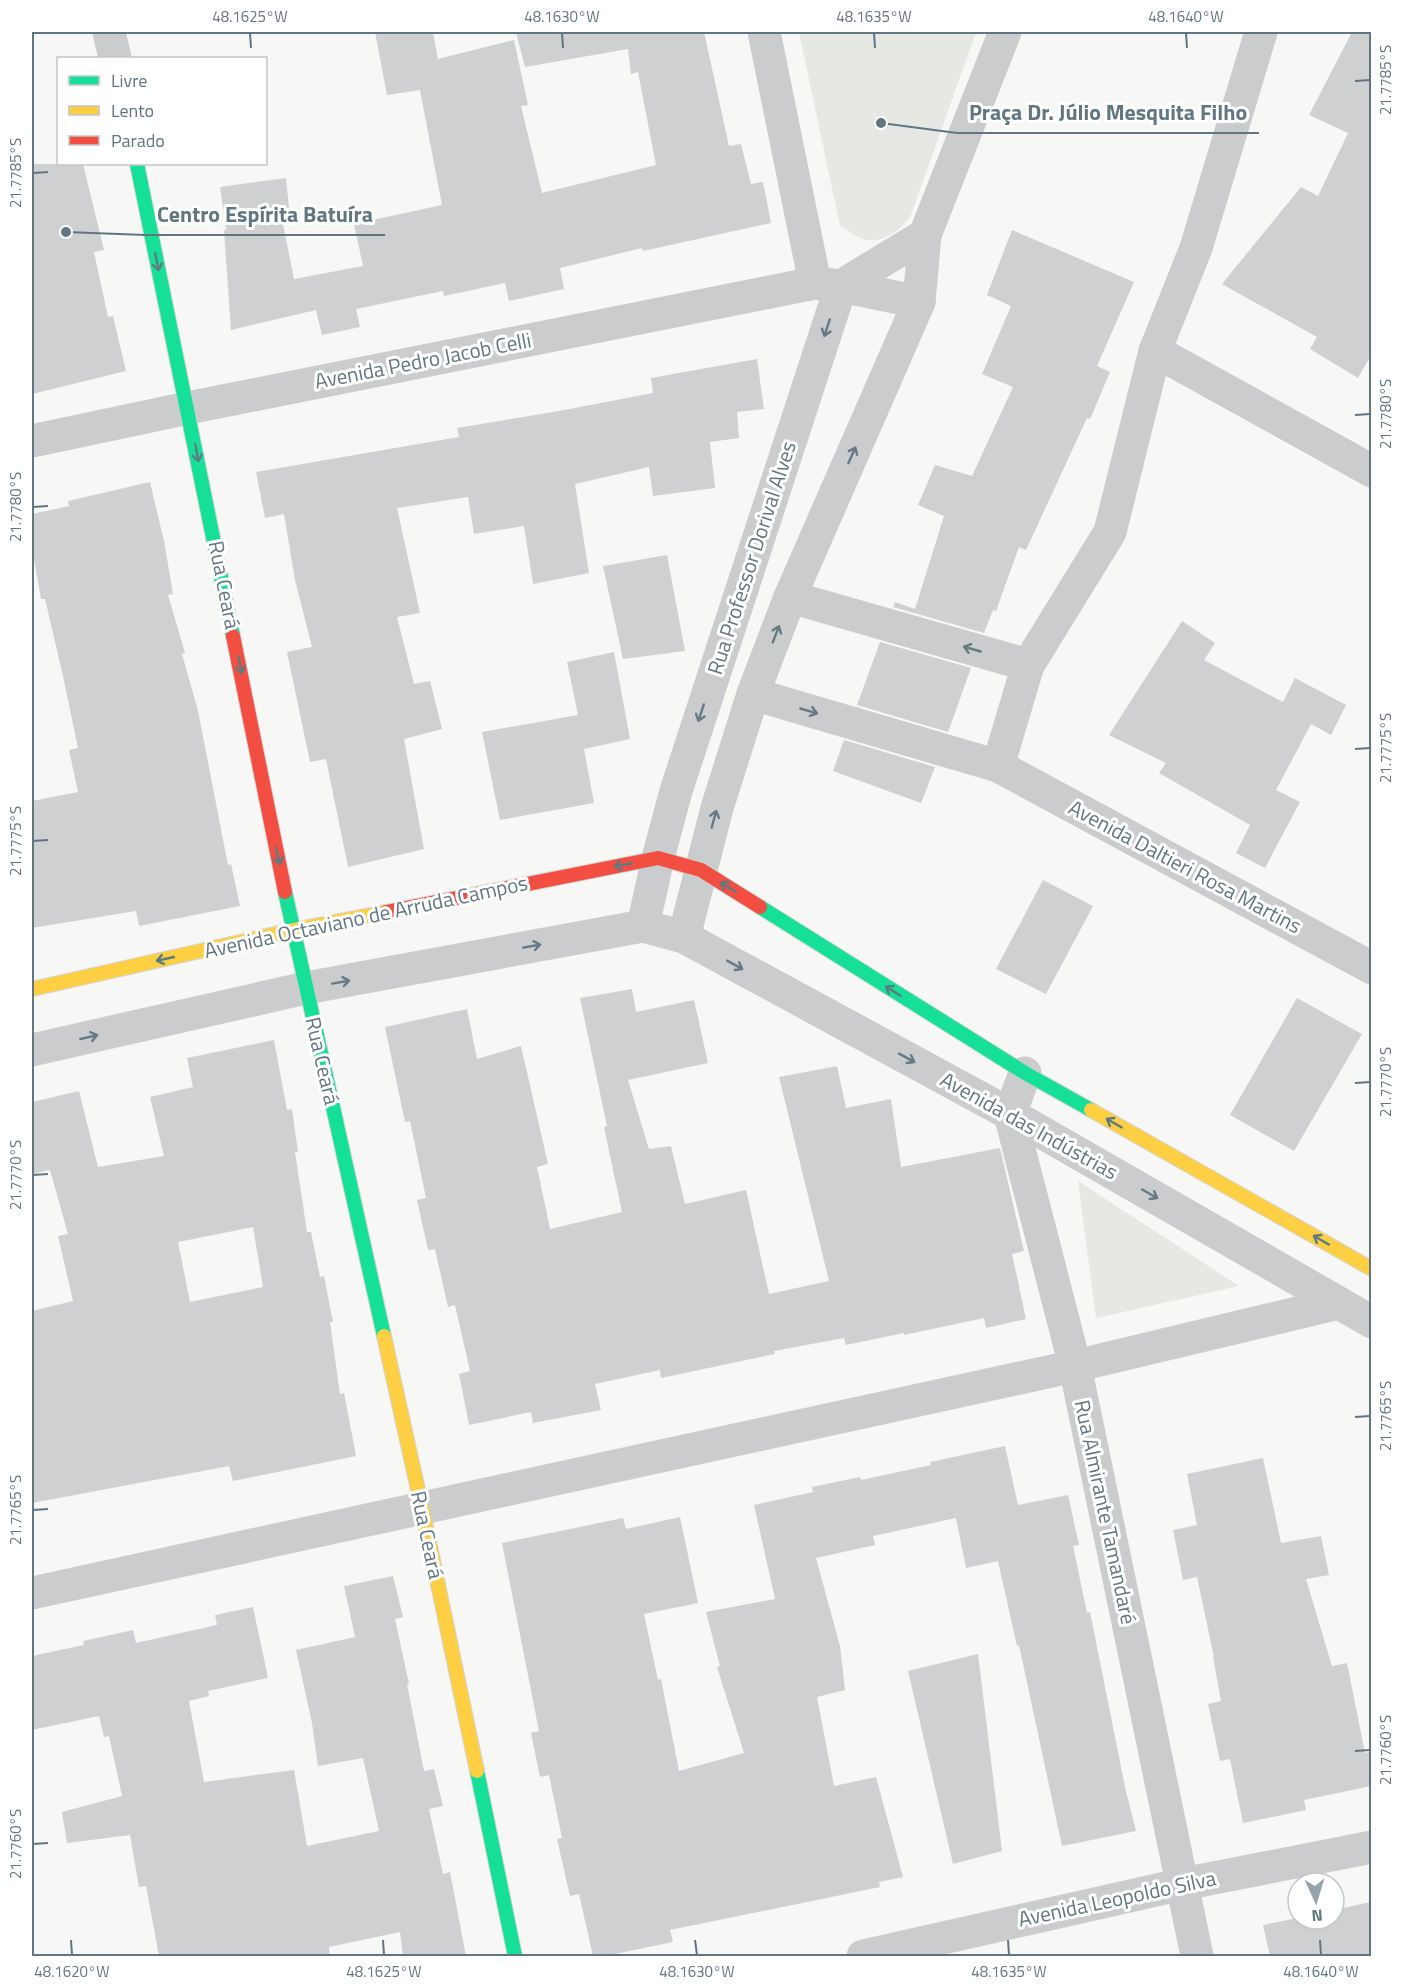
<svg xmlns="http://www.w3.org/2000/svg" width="1403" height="1988" viewBox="0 0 1403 1988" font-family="'Titillium Web',sans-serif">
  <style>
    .green { fill: #e6e9e3 }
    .building { fill: #ced0d1; fill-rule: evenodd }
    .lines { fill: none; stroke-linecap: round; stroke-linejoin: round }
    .fast-casing { stroke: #d3d5d5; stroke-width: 16 }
    .slow-casing { stroke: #d3d5d5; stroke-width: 16 }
    .jam-casing { stroke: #d3d5d5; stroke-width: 16 }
    .street { stroke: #cbcccd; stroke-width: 33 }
    .fast { stroke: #16e098; stroke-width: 14 }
    .slow { stroke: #ffcf43; stroke-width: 14 }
    .jam { stroke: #f24e42; stroke-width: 14 }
    .oneway { stroke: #5d7b82 }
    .oneway2 { stroke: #667a85 }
    .ticks { fill: none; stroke: #617681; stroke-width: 2 }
    .labels { text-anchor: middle; stroke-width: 6; stroke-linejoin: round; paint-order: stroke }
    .street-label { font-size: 21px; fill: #617681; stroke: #fff }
    .leader { fill: none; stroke: #617681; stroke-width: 2 }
    .callout-dot { fill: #617681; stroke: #fff; stroke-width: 2 }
    .callout-label { font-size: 22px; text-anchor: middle; font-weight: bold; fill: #617681; stroke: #fff; stroke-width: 6; stroke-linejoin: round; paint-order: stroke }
    .neatline { fill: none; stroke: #617681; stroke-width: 2 }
    .ticks-label { font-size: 15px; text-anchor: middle; fill: #617681 }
  </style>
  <rect width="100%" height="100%" fill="#f7f7f6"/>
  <!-- green -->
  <g class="green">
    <path d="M799,32H976L911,215C902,229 884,243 866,240C858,238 848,231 840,226Z"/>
    <polygon points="1078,1181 1239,1286 1096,1318"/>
  </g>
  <!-- building -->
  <g class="building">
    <polygon points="375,32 433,32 438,59 514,40 528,105 521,106 542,193 656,165 638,72 631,74 628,49 525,67 516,32 704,32 729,146 741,144 751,184 763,182 771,223 643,251 642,248 560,268 564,289 509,301 505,283 444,296 443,291 356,309 360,327 322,335 316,310 231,330 224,230 226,230 220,187 286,178 289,208 280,209 294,279 363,266 354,224 442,205 420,90 387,95"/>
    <polygon points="1352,32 1371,32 1371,355 1358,378 1310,349 1317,337 1222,284 1301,187 1318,196 1348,133 1309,115"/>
    <polygon points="32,164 83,164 104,250 94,252 108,317 113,316 126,371 32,394"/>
    <polygon points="1012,230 1134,282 1097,366 1110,372 1090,419 1087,418 1026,550 1019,547 996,611 993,610 984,633 893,607 895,602 915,609 944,516 918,505 935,465 972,476 1013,387 982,374 1011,306 987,295"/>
    <polygon points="757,359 764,409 737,412 739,438 710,442 715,488 653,496 649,467 575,484 589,573 533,584 524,526 474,534 468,497 397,508 420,613 397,617 414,684 430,681 442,729 404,739 424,849 348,867 326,759 310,762 287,652 312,647 295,580 284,514 265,518 256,472 459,437 457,428 559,411 653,393 651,378"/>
    <polygon points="150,482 164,541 173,594 168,595 185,653 182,654 198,711 228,865 231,864 240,906 139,926 136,911 32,928 32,801 78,792 69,750 78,748 63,676 45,599 41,599 32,548 32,514 69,506 68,501"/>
    <polygon points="667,555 685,651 623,659 603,566"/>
    <polygon points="1182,621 1215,643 1204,660 1283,702 1295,678 1346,705 1331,735 1311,724 1276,790 1300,802 1265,868 1236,853 1250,825 1159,773 1166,763 1109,735"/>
    <polygon points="880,642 971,668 948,732 857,705"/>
    <polygon points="614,652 630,739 584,749 594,803 500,820 482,732 578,715 567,662"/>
    <polygon points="844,740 935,767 921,803 833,771"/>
    <polygon points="1043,880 1093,906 1046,994 996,969"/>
    <polygon points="632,989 636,1012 694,1000 708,1063 628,1080 649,1149 671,1146 685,1204 746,1190 769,1294 829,1281 779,1077 837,1066 846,1108 891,1099 901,1167 1000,1148 1024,1251 1012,1254 1026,1319 986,1328 984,1318 904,1335 904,1333 846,1345 844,1338 774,1351 775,1354 661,1378 660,1370 595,1384 601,1410 533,1423 531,1412 469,1425 459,1374 470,1371 455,1305 448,1307 435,1249 428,1250 417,1200 426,1198 410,1121 405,1122 385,1027 467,1009 477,1059 521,1046 548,1164 537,1167 550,1229 622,1212 604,1127 607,1126 580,998"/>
    <polygon points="1297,998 1362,1034 1294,1151 1230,1115"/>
    <path d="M274,1040L287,1110L292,1109L298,1152H295L307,1232H311L320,1277L324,1276L333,1322H330L340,1394L344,1393L356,1456L233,1481L229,1466L32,1503V1311L73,1301L58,1236L68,1234L50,1170L32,1174V1102L79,1091L98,1167L164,1156L150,1097L193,1087L187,1058ZM253,1227L263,1287L190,1302L178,1242Z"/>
    <polygon points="1005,1446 1018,1505 1068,1495 1079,1545 1073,1546 1087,1613 1090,1612 1125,1787 1136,1831 1062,1846 1019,1645 1017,1646 998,1561 966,1568 956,1518 873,1536 875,1545 816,1558 840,1646 845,1690 817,1697 834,1786 876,1777 903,1877 879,1882 880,1887 670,1930 673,1942 605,1956 593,1956 579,1894 570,1896 557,1839 562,1838 549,1775 540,1777 531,1733 539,1731 502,1543 623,1518 626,1529 680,1517 698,1603 644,1614 658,1680 661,1679 679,1771 744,1753 717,1667 720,1666 706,1612 775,1599 754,1505 813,1492 812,1487 860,1477 861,1480 931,1465 930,1462"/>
    <polygon points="1263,1458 1281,1543 1321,1536 1329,1575 1306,1579 1332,1666 1347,1663 1365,1753 1371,1752 1371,1786 1304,1800 1306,1810 1243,1823 1230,1759 1220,1761 1208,1704 1221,1701 1213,1657 1214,1657 1197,1577 1183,1580 1173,1530 1197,1525 1187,1474"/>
    <polygon points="393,1576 403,1617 395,1619 409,1684 407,1684 424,1771 434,1769 443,1806 429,1809 443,1874 450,1872 466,1956 403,1956 400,1932 329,1947 330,1956 159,1956 146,1886 139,1887 130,1835 67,1843 62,1812 122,1796 109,1736 104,1737 99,1716 32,1730 32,1656 84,1645 83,1641 133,1630 136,1643 217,1625 215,1615 253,1607 268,1678 208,1691 209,1696 189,1701 204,1782 294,1770 307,1846 379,1831 363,1758 318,1766 312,1723 296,1650 355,1637 344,1586"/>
    <polygon points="978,1654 1002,1851 953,1864 908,1671"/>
    <polygon points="1371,1902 1371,1956 1270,1956 1263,1925 1298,1918 1334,1919 1334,1910"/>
  </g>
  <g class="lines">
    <defs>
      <g id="fast">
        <polyline points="137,164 233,636"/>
        <polyline points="285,892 384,1336"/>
        <polyline points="760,907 1025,1073 1091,1110"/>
        <polyline points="477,1771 515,1956"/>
      </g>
      <g id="slow">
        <polyline points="32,989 293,930 386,912"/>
        <polyline points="1091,1110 1372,1269"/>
        <polyline points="384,1336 422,1508 477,1771"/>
      </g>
      <g id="jam">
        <polyline points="233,636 285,892"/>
        <polyline points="386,912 658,858 701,870 760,907"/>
      </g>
    </defs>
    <!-- fast casing -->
    <use href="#fast" class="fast-casing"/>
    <!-- slow casing -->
    <use href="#slow" class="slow-casing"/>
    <!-- jam casing -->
    <use href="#jam" class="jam-casing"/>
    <!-- street -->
    <g class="street">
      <polyline points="109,32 115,58"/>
      <polyline points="764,32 815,283 841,286 919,302"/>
      <polyline points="1155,351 1372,471"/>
      <polyline points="32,441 188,408 815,283"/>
      <polyline points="790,597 1028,665"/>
      <polyline points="753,694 998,766 1372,968"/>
      <polyline points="998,766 1028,665 1110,532 1155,351 1196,248 1261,32"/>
      <polyline points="643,926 658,858 676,791 841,286 925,235"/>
      <polyline points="684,937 717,808 753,694 790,597 919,302 925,235 1005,32"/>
      <polyline points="32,1050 306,988 643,926 684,937 1010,1114 1372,1322"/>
      <polyline points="1025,1073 1010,1114 1075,1366 1197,1956"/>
      <polyline points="32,1593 1075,1366 1339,1303"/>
      <polyline points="863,1956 1183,1884 1372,1847"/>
    </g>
    <!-- fast -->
    <use href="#fast" class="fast"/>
    <!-- slow -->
    <use href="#slow" class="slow"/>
    <!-- jam -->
    <use href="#jam" class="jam"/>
  </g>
  <!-- one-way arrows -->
  <defs><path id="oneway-shaft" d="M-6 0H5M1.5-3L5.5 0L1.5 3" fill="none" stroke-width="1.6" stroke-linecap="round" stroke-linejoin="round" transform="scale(1.5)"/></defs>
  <g class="oneway">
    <use href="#oneway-shaft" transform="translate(157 262) rotate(78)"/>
    <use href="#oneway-shaft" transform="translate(197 453) rotate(79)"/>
    <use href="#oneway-shaft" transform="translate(240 665) rotate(79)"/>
    <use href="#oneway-shaft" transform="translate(278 856) rotate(79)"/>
    <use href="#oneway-shaft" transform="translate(623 865) rotate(169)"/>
    <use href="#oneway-shaft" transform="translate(728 887) rotate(-148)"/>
    <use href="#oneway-shaft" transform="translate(165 959) rotate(167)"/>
    <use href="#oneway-shaft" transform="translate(893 991) rotate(-148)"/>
    <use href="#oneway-shaft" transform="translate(1114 1123) rotate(-150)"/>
    <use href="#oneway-shaft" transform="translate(1321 1240) rotate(-150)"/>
  </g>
  <g class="oneway2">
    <use href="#oneway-shaft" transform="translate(827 328) rotate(108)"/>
    <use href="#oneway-shaft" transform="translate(852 455) rotate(-66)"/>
    <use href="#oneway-shaft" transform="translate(776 634) rotate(-69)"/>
    <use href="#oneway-shaft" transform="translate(972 649) rotate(-164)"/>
    <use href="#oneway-shaft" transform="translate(809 711) rotate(16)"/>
    <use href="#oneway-shaft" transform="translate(701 713) rotate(108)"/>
    <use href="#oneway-shaft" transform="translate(714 819) rotate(-75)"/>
    <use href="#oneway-shaft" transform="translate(532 946) rotate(-10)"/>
    <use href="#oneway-shaft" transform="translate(735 965) rotate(29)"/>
    <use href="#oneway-shaft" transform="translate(341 982) rotate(-10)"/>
    <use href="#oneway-shaft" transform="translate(89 1037) rotate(-13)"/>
    <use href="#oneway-shaft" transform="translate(907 1058) rotate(29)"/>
    <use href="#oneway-shaft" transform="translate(1150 1194) rotate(30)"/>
  </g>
  <!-- ticks -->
  <path class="ticks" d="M250,33L251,48M562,33L563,48M874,33L875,48M1186,33L1187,48M1355,81L1370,80M33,173L48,172M1355,415L1370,414M33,507L48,506M1355,749L1370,748M33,841L48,840M1355,1083L1370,1082M33,1175L48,1174M1355,1417L1370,1416M33,1510L48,1509M1355,1751L1370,1750M33,1844L48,1843M71,1940L72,1955M383,1940L384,1955M695,1940L697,1955M1008,1940L1009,1955M1320,1940L1321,1955"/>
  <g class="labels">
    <!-- street labels -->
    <g class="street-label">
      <text transform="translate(423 361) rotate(-11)" y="7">Avenida Pedro Jacob Celli</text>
      <text transform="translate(752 558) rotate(-72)" y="7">Rua Professor Dorival Alves</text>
      <text transform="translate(224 585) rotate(79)" y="7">Rua Ceará</text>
      <text transform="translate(1185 867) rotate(28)" y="7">Avenida Daltieri Rosa Martins</text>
      <text transform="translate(366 917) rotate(-12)" y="7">Avenida Octaviano de Arruda Campos</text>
      <text transform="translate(322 1061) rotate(77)" y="7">Rua Ceará</text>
      <text transform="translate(1029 1126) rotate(29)" y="7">Avenida das Indústrias</text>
      <text transform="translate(1105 1512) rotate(78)" y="7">Rua Almirante Tamandaré</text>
      <text transform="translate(427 1535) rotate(78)" y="7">Rua Ceará</text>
      <text transform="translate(1117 1899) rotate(-12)" y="7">Avenida Leopoldo Silva</text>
    </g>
  </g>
  <!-- callouts -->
  <path class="leader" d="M881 123L957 133H1259M66 232L145 235H385"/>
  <g class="callout-dot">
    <circle cx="881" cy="123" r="6"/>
    <circle cx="66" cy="232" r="6"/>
  </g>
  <g class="callout-label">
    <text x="1108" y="120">Praça Dr. Júlio Mesquita Filho</text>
    <text x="265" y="222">Centro Espírita Batuíra</text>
  </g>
  <!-- border -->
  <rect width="1403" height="1988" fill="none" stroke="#ffffff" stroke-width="66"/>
  <!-- legend -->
  <rect x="57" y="57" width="210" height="108" fill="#ffffff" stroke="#c0c8cd" stroke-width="1.5"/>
  <rect x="69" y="76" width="30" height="9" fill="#16e098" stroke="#c0c8cd" stroke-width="1.5"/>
  <text x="111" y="87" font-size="18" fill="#617681">Livre</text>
  <rect x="69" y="106" width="30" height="9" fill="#ffcf43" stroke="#c0c8cd" stroke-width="1.5"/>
  <text x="111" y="117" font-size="18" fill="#617681">Lento</text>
  <rect x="69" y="136" width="30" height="9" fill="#f24e42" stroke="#c0c8cd" stroke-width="1.5"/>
  <text x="111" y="147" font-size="18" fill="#617681">Parado</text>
  <!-- north arrow -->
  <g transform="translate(1316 1901) rotate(176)"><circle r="28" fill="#ffffff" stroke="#c0c8cd" stroke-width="1.5"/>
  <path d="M0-4.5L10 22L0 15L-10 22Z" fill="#96a3aa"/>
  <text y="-9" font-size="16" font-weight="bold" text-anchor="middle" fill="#617681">N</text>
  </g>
  <rect x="33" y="33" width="1337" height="1922" class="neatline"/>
  <g class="ticks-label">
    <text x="250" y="22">48.1625°W</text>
    <text x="562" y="22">48.1630°W</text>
    <text x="874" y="22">48.1635°W</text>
    <text x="1186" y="22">48.1640°W</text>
    <text transform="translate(1386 80) rotate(-90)" y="5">21.7785°S</text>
    <text transform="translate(16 173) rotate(-90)" y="5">21.7785°S</text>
    <text transform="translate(1386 414) rotate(-90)" y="5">21.7780°S</text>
    <text transform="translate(16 507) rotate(-90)" y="5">21.7780°S</text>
    <text transform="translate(1386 748) rotate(-90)" y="5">21.7775°S</text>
    <text transform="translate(16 841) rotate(-90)" y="5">21.7775°S</text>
    <text transform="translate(1386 1082) rotate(-90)" y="5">21.7770°S</text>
    <text transform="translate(16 1175) rotate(-90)" y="5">21.7770°S</text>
    <text transform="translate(1386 1416) rotate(-90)" y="5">21.7765°S</text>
    <text transform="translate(16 1510) rotate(-90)" y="5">21.7765°S</text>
    <text transform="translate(1386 1750) rotate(-90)" y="5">21.7760°S</text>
    <text transform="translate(16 1844) rotate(-90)" y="5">21.7760°S</text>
    <text x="72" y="1977">48.1620°W</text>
    <text x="384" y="1977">48.1625°W</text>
    <text x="697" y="1977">48.1630°W</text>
    <text x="1009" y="1977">48.1635°W</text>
    <text x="1321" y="1977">48.1640°W</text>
  </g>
</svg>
